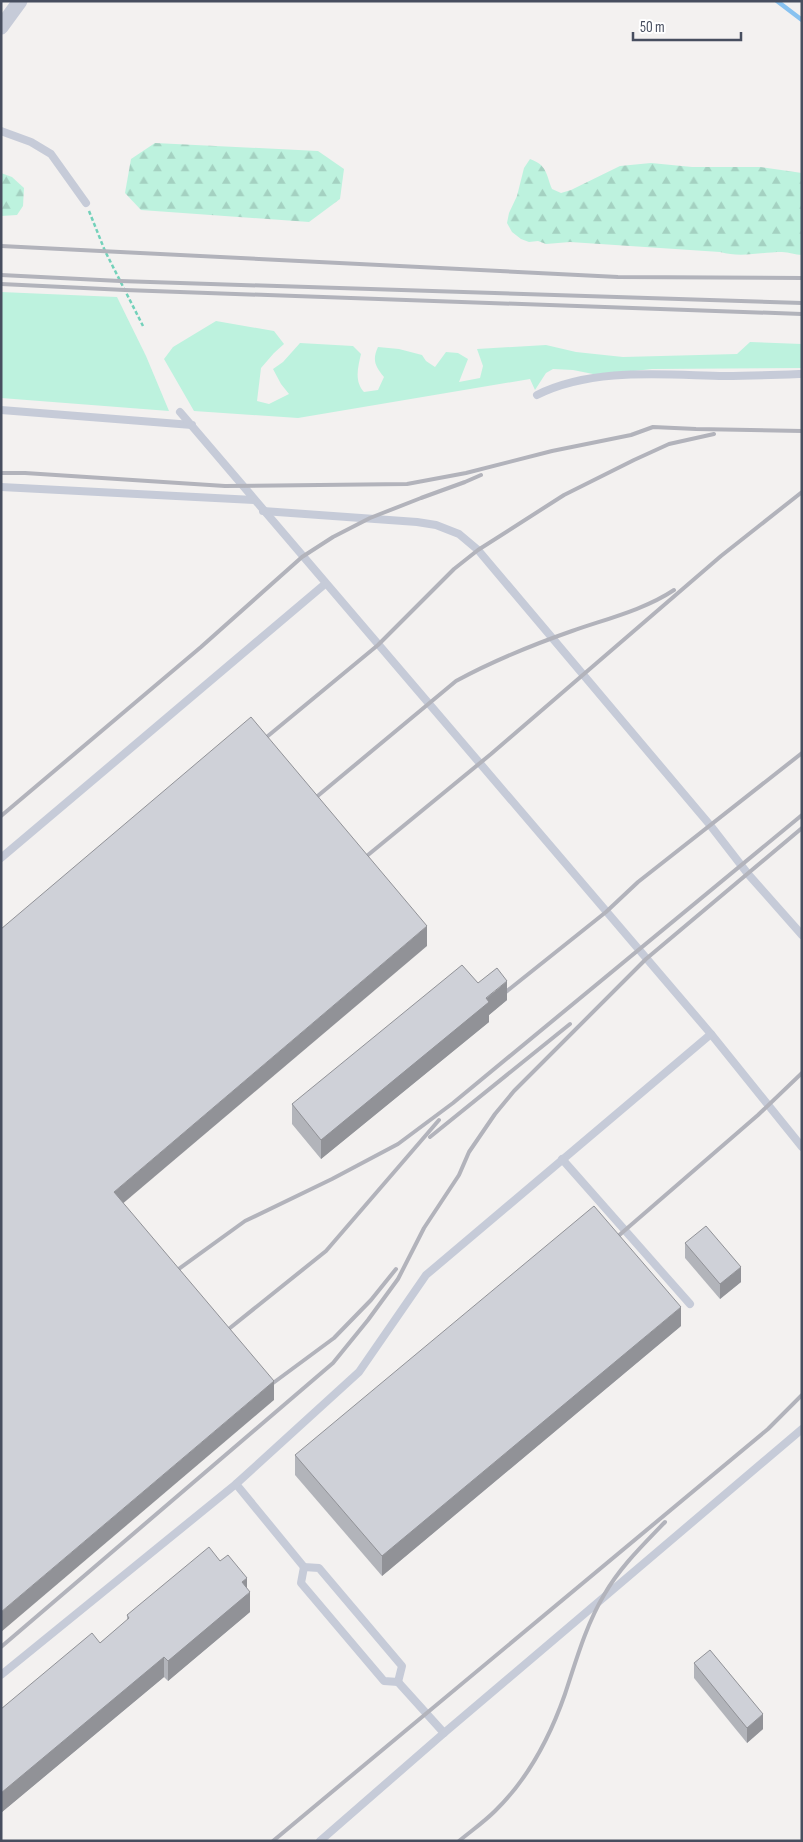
<svg xmlns="http://www.w3.org/2000/svg" width="803" height="1842" viewBox="0 0 803 1842" font-family="'Sofia Sans Condensed',sans-serif">
  <style>
    .grass { fill: #bdf2de }
    .forest { fill: url(#forest-firs) }
    .lines { fill: none; stroke-linecap: round; stroke-linejoin: round }
    .stream { stroke: #88c2f0; stroke-width: 4.5 }
    .path { stroke: #73d1ba; stroke-width: 2.5; stroke-dasharray: 4 2.5; stroke-linecap: butt }
    .service { stroke: #c6cbd8; stroke-width: 8 }
    .minor { stroke: #c6cbd8; stroke-width: 15 }
    .rail { stroke: #b2b3bb; stroke-width: 4 }
    .wall { fill: #b2b4ba }
    .shaded-wall { fill: #919297 }
    .building { fill: #cfd1d8; stroke: #919297 }
  </style>
  <defs>
    <pattern id="forest-firs" width="22" height="20" patternUnits="userSpaceOnUse" patternTransform="scale(1.25)"><rect width="22" height="20" fill="#bdf2de"/><path d="M5 1l3.5 6h-7zM16 11l3.5 6h-7z" fill="#a4d1c1"/></pattern>
  </defs>
  <rect width="100%" height="100%" fill="#f3f1f0"/>
  <!-- grass -->
  <g class="grass">
    <polygon points="1,292 117,297 146,356 169,411 1,398"/>
    <path d="M216,321L274,331L284,344L274,353L261,368L257,401L269,404L289,394L281,384L273,369L283,362L300,343L353,346L361,354C358,367 354,381 364,392L378,390L384,377C375,366 372,360 378,347L399,349L422,355L426,361L435,367L446,352L458,353L468,359L459,382L480,378L483,366L477,349L546,345L576,352L623,357L737,354L750,342L802,344V368L652,369L598,375L573,370L553,369L546,373L535,390L530,379L298,418L194,411L164,359L173,347Z"/>
  </g>
  <!-- forest -->
  <g class="forest">
    <polygon points="155,143 318,151 344,169 340,199 309,222 141,210 125,193 131,159"/>
    <path d="M530,159C547,165 546,174 552,189L561,193L571,190L620,166L651,163L692,167H760L802,173V255C795,255 789,252 782,252C761,252 741,258 720,252L570,242L546,244L538,241L529,242L521,239L512,232L507,223L509,213L517,196L524,168Z"/>
    <polygon points="1,173 12,177 24,188 23,206 17,215 1,216"/>
  </g>
  <g class="lines">
    <!-- stream -->
    <polyline class="stream" points="777,1 802,20"/>
    <!-- path -->
    <polyline class="path" points="89,211 105,251 143,326"/>
    <!-- service -->
    <g class="service">
      <polyline points="1,131 31,142 51,154 86,203"/>
      <path d="M537,395C593,367 664,375 725,376C751,376 776,375 802,374"/>
      <polyline points="1,410 192,425"/>
      <polyline points="180,412 711,1034 802,1147"/>
      <polyline points="1,487 254,500"/>
      <polyline points="263,511 417,522 436,525 459,534 478,550 710,825 748,874 802,935"/>
      <polyline points="1,858 325,584"/>
      <polyline points="562,1159 690,1304"/>
      <polyline points="236,1484 304,1567 319,1568 402,1666 398,1682"/>
      <polyline points="304,1567 301,1583 384,1681 398,1682 444,1733"/>
      <polyline points="1,1675 236,1484 359,1372 426,1275 711,1034"/>
      <polyline points="320,1841 444,1733 802,1429"/>
    </g>
    <!-- minor -->
    <polyline class="minor" points="1,27 20,1"/>
    <!-- rail -->
    <g class="rail">
      <polyline points="1,246 618,277 802,278"/>
      <polyline points="1,275 120,281 802,303"/>
      <polyline points="1,284 125,290 802,314"/>
      <polyline points="1,473 25,473 225,486 407,484 466,473 552,451 631,435 653,427 696,429 802,431"/>
      <polyline points="257,745 378,645 454,569 478,550 564,495 634,460 669,444 714,434"/>
      <path d="M308,804L456,681C493,661 532,645 572,631C606,619 644,610 674,590"/>
      <polyline points="1,816 201,647 302,557 333,537 370,518 421,498 465,482 481,475"/>
      <polyline points="357,864 491,754 721,556 802,492"/>
      <polyline points="502,995 606,912 638,882 802,753"/>
      <polyline points="430,1137 570,1024"/>
      <polyline points="609,1244 758,1115 802,1073"/>
      <polyline points="169,1276 245,1221 332,1179 398,1144 453,1103 802,815"/>
      <polyline points="220,1336 326,1251 439,1120"/>
      <polyline points="265,1389 334,1338 371,1300 396,1269"/>
      <polyline points="1,1647 333,1363 368,1320 398,1279 424,1228 459,1175 469,1152 495,1114 514,1091 646,959 802,828"/>
      <polyline points="273,1841 768,1429 802,1395"/>
      <path d="M459,1841C471,1831 484,1822 495,1811C527,1780 550,1737 565,1694C576,1661 586,1625 604,1595C620,1567 643,1545 665,1522"/>
    </g>
  </g>
  <!-- wall -->
  <g class="wall">
    <polygon points="478,983 507,1000 489,1015 489,1022 321,1159 292,1124 292,1104"/>
    <polygon points="685,1243 741,1282 720,1299 685,1258"/>
    <polygon points="681,1326 382,1576 295,1475 295,1455"/>
    <polygon points="220,1561 247,1588 250,1612 168,1681 164,1677 2,1812 2,1817 1,1709 100,1643 127,1621 127,1615"/>
    <polygon points="694,1663 763,1729 747,1743 694,1678"/>
  </g>
  <!-- shaded-wall -->
  <g class="shaded-wall">
    <polygon points="427,926 427,946 114,1211 114,1192"/>
    <polygon points="507,981 507,1000 489,1015 489,1022 321,1159 321,1140"/>
    <polygon points="741,1267 741,1282 720,1299 720,1284"/>
    <polygon points="681,1307 681,1326 382,1576 382,1556"/>
    <polygon points="274,1381 274,1400 1,1632 1,1612"/>
    <polygon points="247,1578 247,1595 250,1592 250,1612 168,1681 168,1661 242,1582"/>
    <polygon points="164,1657 164,1677 2,1812 1,1818 1,1793"/>
    <polygon points="763,1714 763,1729 747,1743 747,1728"/>
  </g>
  <!-- building -->
  <g class="building">
    <polygon points="251,717 427,926 114,1192 274,1381 1,1612 1,929"/>
    <polygon points="462,965 478,983 497,968 507,981 486,998 489,1002 321,1140 292,1104"/>
    <polygon points="594,1206 681,1307 382,1556 295,1455"/>
    <polygon points="706,1226 741,1267 720,1284 685,1243"/>
    <polygon points="209,1547 220,1561 228,1555 247,1578 242,1582 250,1592 168,1661 164,1657 1,1793 1,1709 92,1633 100,1643 129,1618 127,1615"/>
    <polygon points="710,1650 763,1714 747,1728 694,1663"/>
  </g>
  <!-- border -->
  <rect width="803" height="1842" fill="none" stroke="#474e5f" stroke-width="5"/>
  <!-- scale -->
  <path d="M633 32v8h108v-8" fill="none" stroke="#474e5f" stroke-width="2.5"/>
  <text x="640" y="32" font-size="15" fill="#474e5f" stroke="#ffffff" stroke-width="4" paint-order="stroke">50 m</text>
</svg>
